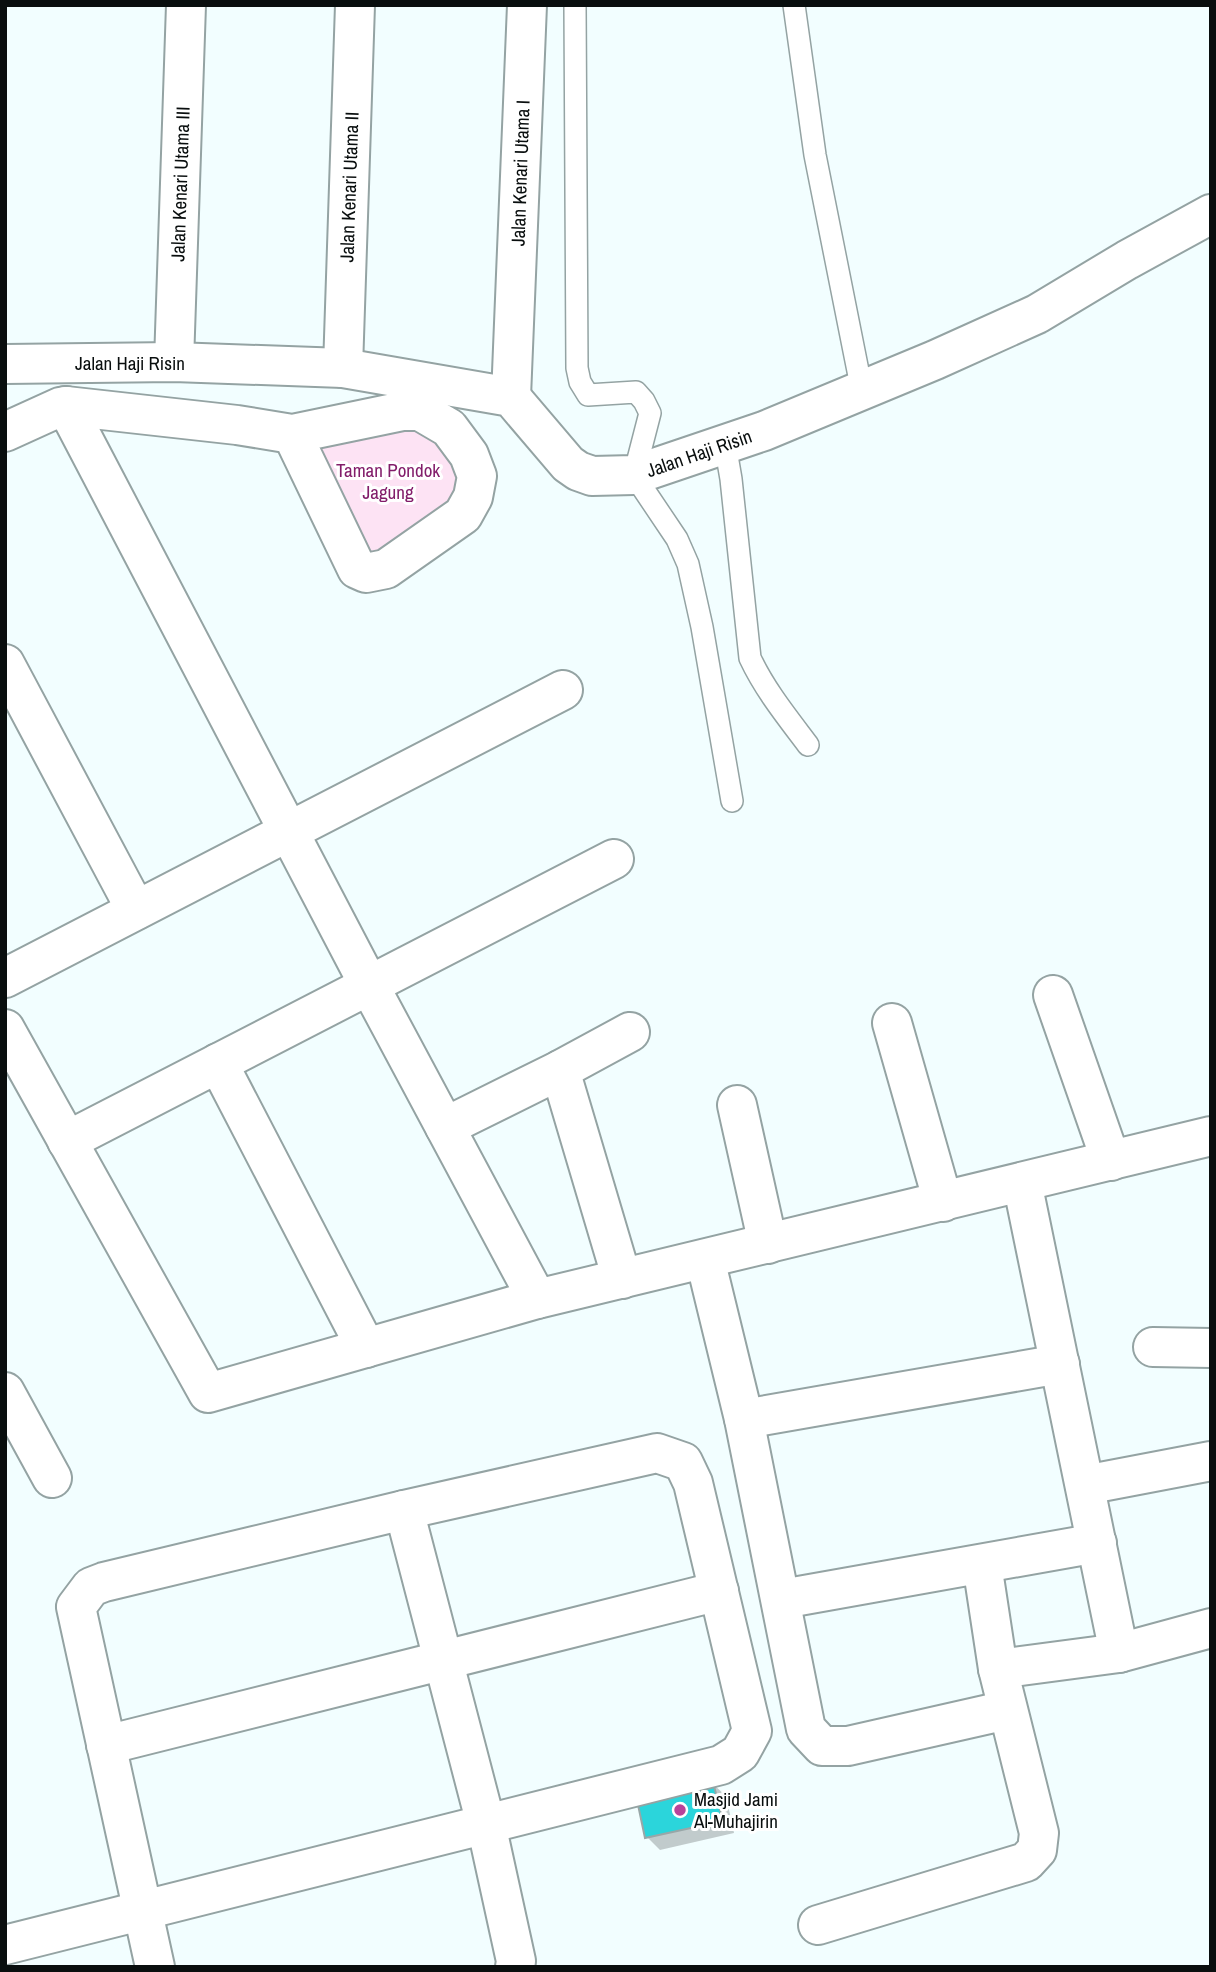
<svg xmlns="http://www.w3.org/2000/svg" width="1216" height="1972" viewBox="0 0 1216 1972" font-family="'Archivo Narrow',sans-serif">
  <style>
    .green { fill: #fde3f4 }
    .shadow { fill: #0003 }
    .building { fill: #2bd5db; stroke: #98a7a8; stroke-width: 2 }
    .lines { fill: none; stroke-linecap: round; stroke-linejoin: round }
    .lane-casing { stroke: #94a3a3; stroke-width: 24 }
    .street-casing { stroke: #94a3a3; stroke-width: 42 }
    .lane { stroke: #fff; stroke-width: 21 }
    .street { stroke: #fff; stroke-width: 38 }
    .poi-dot { fill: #b8439a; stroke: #fff; stroke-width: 2.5 }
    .labels { text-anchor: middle; stroke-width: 6; stroke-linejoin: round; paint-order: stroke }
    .street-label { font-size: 19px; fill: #090e0e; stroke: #fff }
    .park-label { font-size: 19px; fill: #821d6a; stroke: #fff }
    .poi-label { font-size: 19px; fill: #090e0e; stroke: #fff; text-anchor: start }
  </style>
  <rect width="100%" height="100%" fill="#f2feff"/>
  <!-- green -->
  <polygon class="green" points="403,411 477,476 423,542 357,569 292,434"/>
  <!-- shadow -->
  <polygon class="shadow" points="713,1784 726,1796 734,1833 660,1850 647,1837"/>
  <!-- building -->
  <polygon class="building" points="713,1782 723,1821 645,1838 637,1800"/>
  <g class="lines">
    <defs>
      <g id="lane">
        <polyline points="575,5 577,368 580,382 588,395 636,392 644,401 650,413 634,475 677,539 688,564 702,627 732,801"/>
        <polyline points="794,5 815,155 862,391"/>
        <path d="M725,444L731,479L750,658C765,690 787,717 808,745"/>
      </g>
      <g id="street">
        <polyline points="174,362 186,5"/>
        <polyline points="5,364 174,362 343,368 511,397 568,464 578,471 592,476 634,475 764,431 935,360 1037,314 1127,260 1211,214"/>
        <polyline points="343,368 355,5"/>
        <polyline points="511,397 527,5"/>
        <polyline points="66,406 237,425 292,434 403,411 420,411 449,428 469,455 477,476 473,497 463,515 386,569 366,573 357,569 292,434"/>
        <polyline points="5,432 60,407 66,406 369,985 537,1299"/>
        <polyline points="5,664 136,910"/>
        <polyline points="5,978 563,690"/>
        <polyline points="1053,995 1111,1161"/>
        <polyline points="892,1023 943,1202"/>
        <polyline points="5,1029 208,1393 537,1299 1211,1136"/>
        <polyline points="218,1063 366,1348"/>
        <polyline points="560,1070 622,1279"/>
        <polyline points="737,1105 768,1244"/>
        <polyline points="445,1127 560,1070 630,1032"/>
        <polyline points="67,1141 614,859"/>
        <polyline points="1022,1182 1119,1653"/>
        <polyline points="705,1259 744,1419 806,1729 822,1746 848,1746 1007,1710"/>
        <polyline points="1153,1347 1211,1348"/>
        <polyline points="5,1392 52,1478"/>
        <polyline points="744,1419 1060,1364"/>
        <polyline points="1085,1485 1211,1461"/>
        <polyline points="404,1510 486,1824 516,1961 515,1967"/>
        <polyline points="782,1599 1097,1543"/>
        <polyline points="998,1669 1119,1653 1211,1628"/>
        <polyline points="106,1745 719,1591"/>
        <polyline points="818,1925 1026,1862 1037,1850 1039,1833 998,1669 982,1564"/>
        <path d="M5,1945L721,1765L740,1753L752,1731L693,1483L683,1462L657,1453L404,1510L104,1582L91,1587L76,1607C102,1727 129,1847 155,1967"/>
      </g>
    </defs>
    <!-- lane casing -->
    <use href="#lane" class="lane-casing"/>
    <!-- street casing -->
    <use href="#street" class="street-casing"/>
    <!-- lane -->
    <use href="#lane" class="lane"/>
    <!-- street -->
    <use href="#street" class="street"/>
  </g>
  <!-- markers -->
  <circle class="poi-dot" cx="680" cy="1810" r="7"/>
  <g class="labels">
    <!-- street labels -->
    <g class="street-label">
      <text transform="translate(520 173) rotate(-88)" y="7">Jalan Kenari Utama I</text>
      <text transform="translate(180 184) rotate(-88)" y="7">Jalan Kenari Utama III</text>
      <text transform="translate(349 187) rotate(-88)" y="7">Jalan Kenari Utama II</text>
      <text x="130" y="370">Jalan Haji Risin</text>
      <text transform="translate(699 453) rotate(-19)" y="7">Jalan Haji Risin</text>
    </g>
    <!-- park labels -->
    <g class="park-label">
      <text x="388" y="477">Taman Pondok<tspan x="388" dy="22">Jagung</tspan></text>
    </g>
    <!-- poi labels -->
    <g class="poi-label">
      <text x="694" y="1806">Masjid Jami<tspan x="694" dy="22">Al-Muhajirin</tspan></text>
    </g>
  </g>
  <!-- border -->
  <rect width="1216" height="1972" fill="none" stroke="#090e0e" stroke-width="14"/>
</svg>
